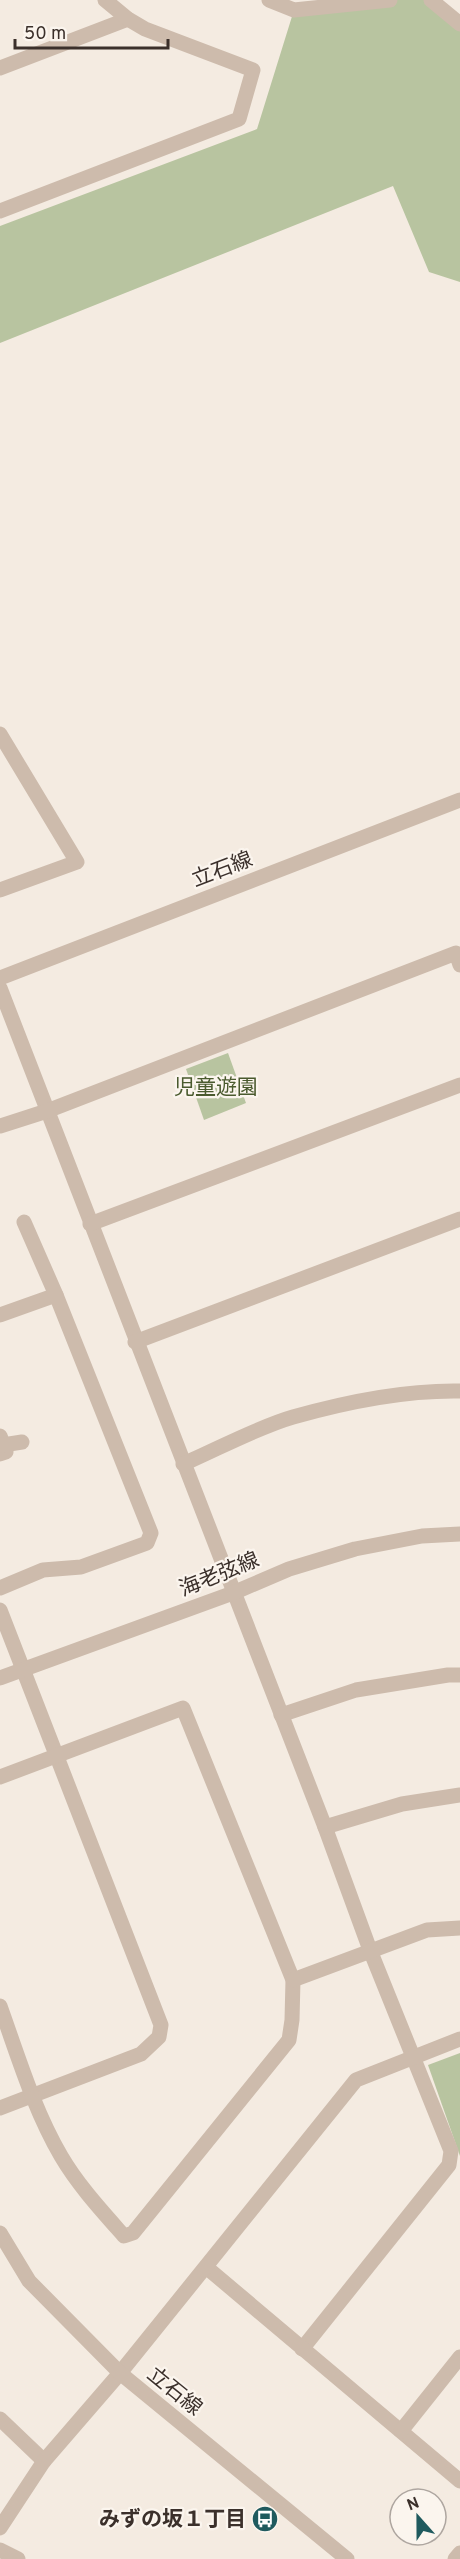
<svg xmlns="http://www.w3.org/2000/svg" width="460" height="2559" viewBox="0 0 460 2559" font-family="Overpass,'Noto Sans JP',sans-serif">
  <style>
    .green { fill: #b8c4a0 }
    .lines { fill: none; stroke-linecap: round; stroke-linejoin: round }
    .minor { stroke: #cdbbac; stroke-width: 15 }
    .tertiary { stroke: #cdbbac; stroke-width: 15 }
    .labels { text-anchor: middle; stroke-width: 4.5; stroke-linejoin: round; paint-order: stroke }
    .street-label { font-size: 21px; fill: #3b302b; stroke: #fbf5ee }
    .park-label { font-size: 21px; fill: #4a5a2e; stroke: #fbf5ee }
    .poi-label { font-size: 21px; font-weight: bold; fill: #3b302b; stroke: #fbf5ee; text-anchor: end }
  </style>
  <rect width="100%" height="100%" fill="#f4ebe1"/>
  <!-- green -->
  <g class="green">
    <polygon points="390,0 431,0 460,24 460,282 429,272 393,186 0,343 0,226 257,129 294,10"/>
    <polygon points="228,1053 246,1103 204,1120 186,1069"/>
    <polygon points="460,2053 460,2156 428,2065"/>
  </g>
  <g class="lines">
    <!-- minor -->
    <g class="minor">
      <polyline points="269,0 294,10 390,0"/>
      <polyline points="431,0 460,24"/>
      <polyline points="0,68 128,19"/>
      <polyline points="0,211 239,119 253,70 145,29 128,19 105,0"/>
      <polyline points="0,734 77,862 0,890"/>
      <polyline points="0,988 325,1827 370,1950 451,2151 449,2165 302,2349"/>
      <polyline points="0,1126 47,1111 456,953 460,965"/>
      <polyline points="90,1224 460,1085"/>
      <polyline points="0,1315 56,1295"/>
      <polyline points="135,1342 460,1219"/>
      <polyline points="0,1436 6,1452 0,1454"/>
      <polyline points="3,1445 22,1442"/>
      <path d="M183,1464C218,1449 258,1427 293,1417C346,1402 405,1390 460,1391"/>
      <polyline points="0,1588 43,1570 81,1567 147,1543 151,1533 56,1295 24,1222"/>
      <polyline points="0,1610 161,2025 159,2037 141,2054 0,2108"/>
      <polyline points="281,1715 356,1690 448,1675 460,1675"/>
      <path d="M0,1777L183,1708L293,1980L292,2020L289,2040L133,2233L124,2236C101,2210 78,2185 61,2156C34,2110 18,2056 0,2006"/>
      <polyline points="325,1827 402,1804 460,1795"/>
      <polyline points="293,1980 427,1930 460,1928"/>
      <polyline points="206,2267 460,2481"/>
      <polyline points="0,2419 44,2461"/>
      <polyline points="401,2431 460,2357"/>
      <polyline points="0,2528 44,2461 120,2373 356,2080 460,2039"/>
      <polyline points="0,2550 18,2559"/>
      <polyline points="455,2559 460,2553"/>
    </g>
    <!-- tertiary -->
    <g class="tertiary">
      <polyline points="0,978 460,800"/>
      <polyline points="0,1678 233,1593 289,1569 355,1549 422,1536 460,1534"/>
      <polyline points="0,2233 29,2281 120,2373 347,2559"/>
    </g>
  </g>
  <!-- icons -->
  <defs>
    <symbol id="bus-disc" viewBox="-11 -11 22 22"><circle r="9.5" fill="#1f5a5e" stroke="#fbf5ee"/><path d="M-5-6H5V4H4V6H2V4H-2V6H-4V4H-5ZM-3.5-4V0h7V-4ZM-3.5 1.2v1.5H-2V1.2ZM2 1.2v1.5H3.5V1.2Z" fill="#fff"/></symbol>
  </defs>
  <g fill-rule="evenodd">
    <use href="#bus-disc" x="250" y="2504" width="30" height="30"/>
  </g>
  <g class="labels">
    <!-- street labels -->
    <g class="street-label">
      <text transform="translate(222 869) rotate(-21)" y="7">立石線</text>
      <text transform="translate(219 1574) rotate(-22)" y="7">海老弦線</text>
      <text transform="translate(175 2391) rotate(39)" y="7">立石線</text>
    </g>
    <!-- park labels -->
    <g class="park-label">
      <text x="216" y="1094">児童遊園</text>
    </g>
    <!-- poi labels -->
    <g class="poi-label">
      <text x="246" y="2526">みずの坂１丁目</text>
    </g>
  </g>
  <!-- north arrow -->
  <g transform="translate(418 2517) rotate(339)"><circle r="28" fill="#fbf5ee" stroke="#aea6a0" stroke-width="1.5"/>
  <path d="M0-4.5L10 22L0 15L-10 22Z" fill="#1f5a5e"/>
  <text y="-9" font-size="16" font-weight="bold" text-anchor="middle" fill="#3b302b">N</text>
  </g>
  <!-- scale -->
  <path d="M15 39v9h153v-9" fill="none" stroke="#3b302b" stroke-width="3"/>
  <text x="24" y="39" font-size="18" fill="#3b302b" stroke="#fbf5ee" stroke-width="4.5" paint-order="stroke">50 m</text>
</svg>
